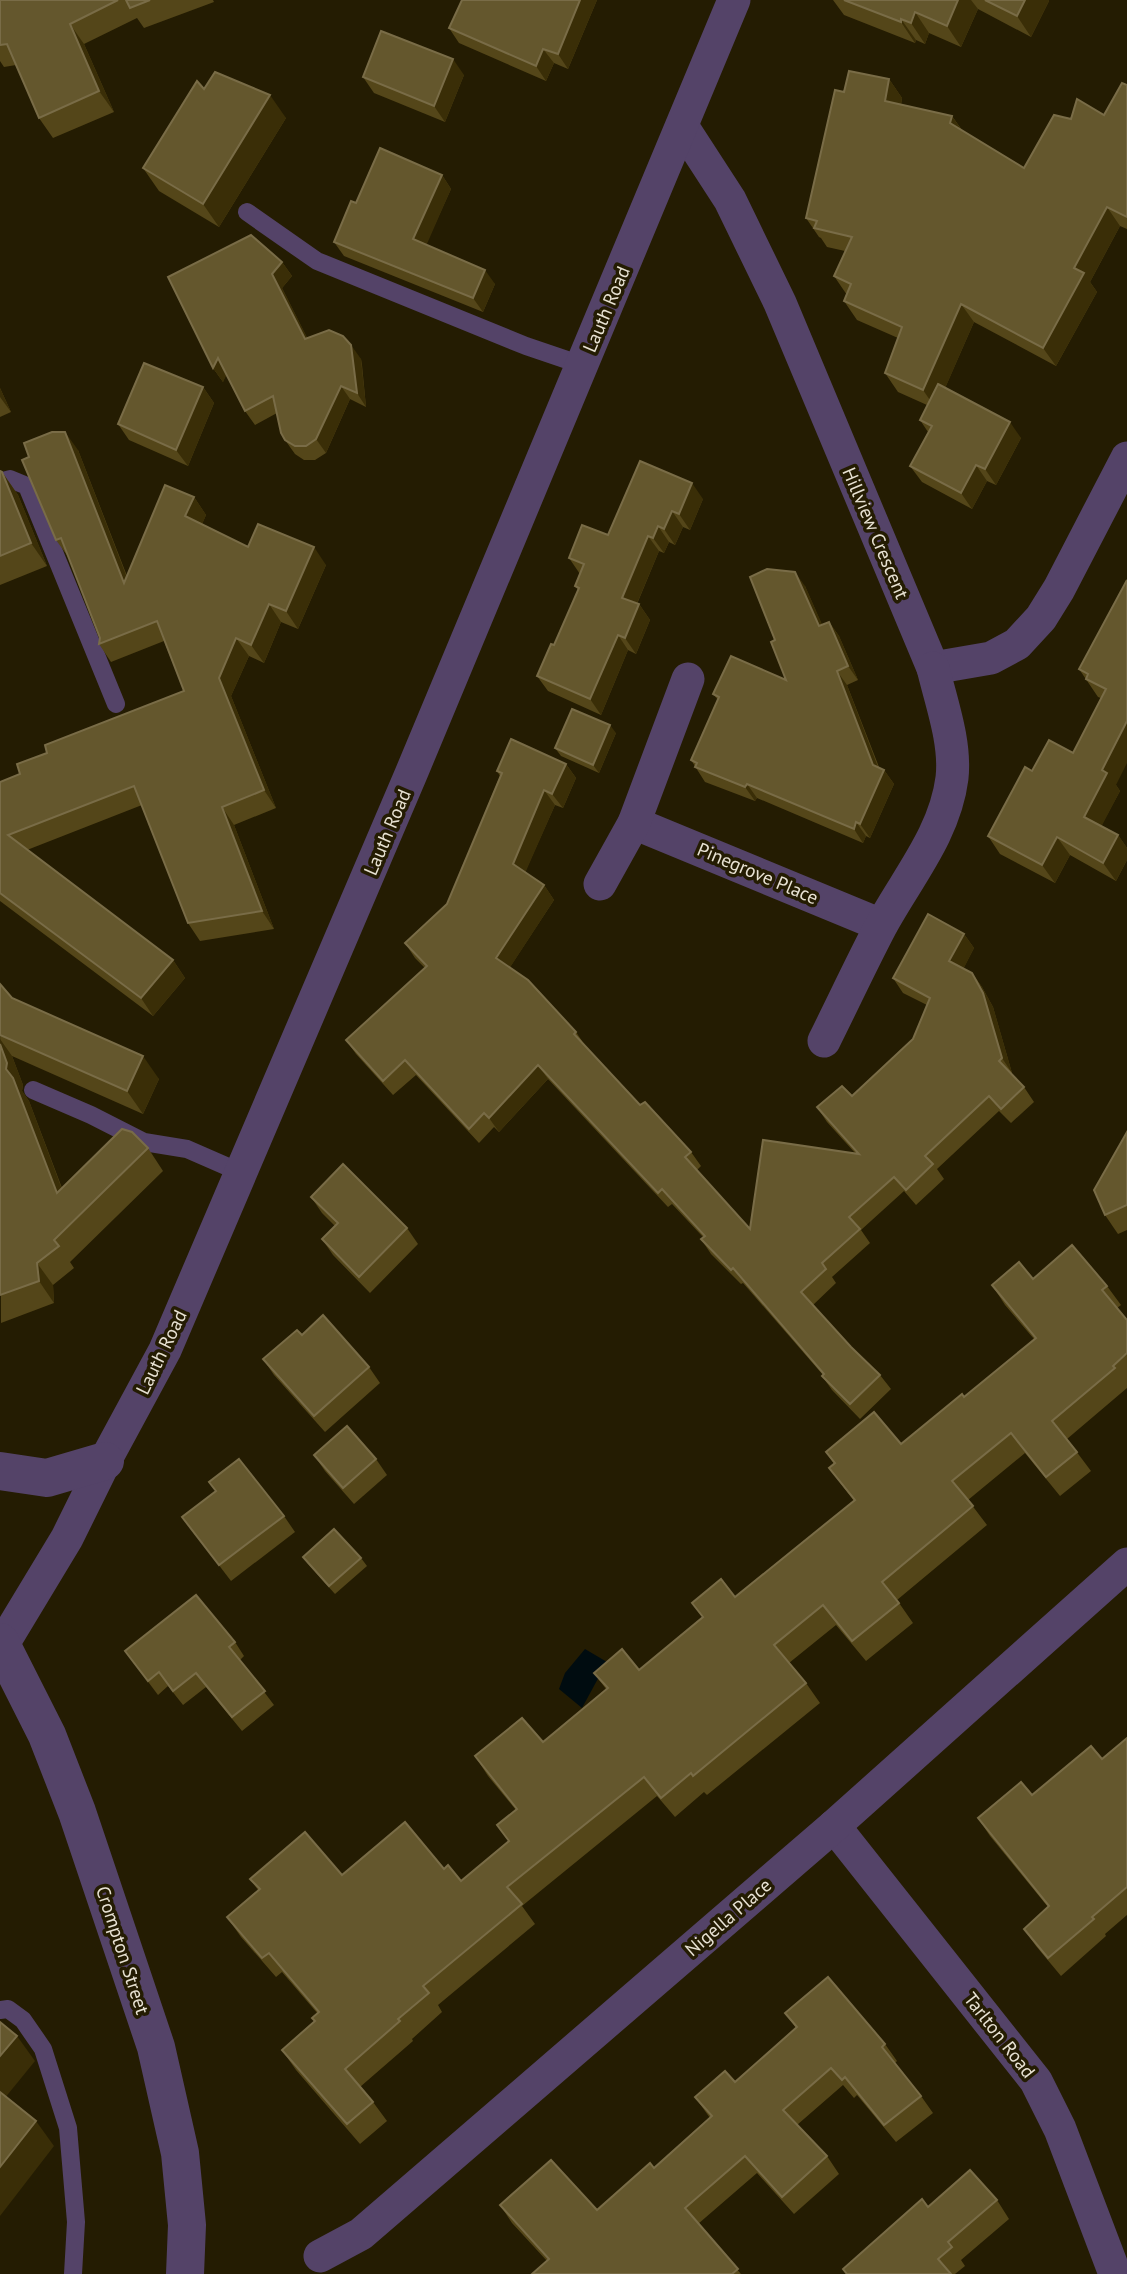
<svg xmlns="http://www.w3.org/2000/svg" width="1127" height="2274" viewBox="0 0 1127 2274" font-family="'PT Sans',sans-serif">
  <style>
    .water { fill: #000c10 }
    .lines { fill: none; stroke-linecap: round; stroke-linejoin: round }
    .service { stroke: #544368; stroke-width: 18 }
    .minor { stroke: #544368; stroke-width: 33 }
    .tertiary { stroke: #544368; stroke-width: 38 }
    .wall { fill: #544619 }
    .shaded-wall { fill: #3a2e07 }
    .building { fill: #64572d; stroke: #796c47; stroke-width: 2 }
    .labels { text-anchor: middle; stroke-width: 7; stroke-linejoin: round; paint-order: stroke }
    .street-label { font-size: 19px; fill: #e8e2d3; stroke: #241c02 }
  </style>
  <rect width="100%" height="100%" fill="#241c02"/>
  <!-- water -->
  <polygon class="water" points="585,1649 607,1662 582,1708 559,1689 565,1673"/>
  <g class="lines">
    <!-- service -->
    <g class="service">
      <polyline points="247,212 317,261 526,346 582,365"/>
      <polyline points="0,482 10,479 27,486 116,704"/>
      <polyline points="33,1090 91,1115 144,1142 187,1149 242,1173"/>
      <polyline points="0,2010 8,2009 23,2020 43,2049 68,2128 76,2222 73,2274"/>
    </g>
    <!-- minor -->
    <g class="minor">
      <polyline points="682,126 730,200 780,303 933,668 991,658 1017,644 1041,618 1059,589 1127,458"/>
      <polyline points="634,823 881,925"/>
      <polyline points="600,884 634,823 688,679"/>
      <path d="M824,1041C843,1003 861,964 881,926C907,878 945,834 952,778C956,742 941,702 933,668"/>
      <polyline points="0,1649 67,1538 105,1461 165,1350 411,774 734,0"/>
      <polyline points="834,1826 1036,2081 1060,2129 1115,2274"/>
      <polyline points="320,2256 361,2234 834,1826 1127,1564"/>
    </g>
    <!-- tertiary -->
    <g class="tertiary">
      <polyline points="0,1471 47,1478 105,1461"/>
      <polyline points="0,1642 47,1735 77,1812 156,2047 180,2153 187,2225 185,2274"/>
    </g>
  </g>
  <!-- wall -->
  <g class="wall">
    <polygon points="0,0 213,0 214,2 144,28 137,18 84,44 114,112 53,138 39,118 16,65 4,67 0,61"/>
    <polygon points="462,0 597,0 568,69 554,63 546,81 459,43 449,28"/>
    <polygon points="833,0 1048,0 1049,1 1031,37 978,9 961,47 929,33 925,44 916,40 915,43 844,15"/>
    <polygon points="464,75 445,122 374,93 363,77"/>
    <polygon points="889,79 902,98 901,105 952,116 962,130 1024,168 1071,119 1104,115 1127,85 1127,229 1120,226 1090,282 1097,292 1056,366 974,322 945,388 1021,438 996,485 987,481 972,509 922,482 910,466 928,432 920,420 927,405 898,392 885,373 898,338 857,320 844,301 847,295 834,276 845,251 827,247 821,238 819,237 806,218 844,92"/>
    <polygon points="204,89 286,118 219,227 159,191 143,168"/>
    <polygon points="442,175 451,189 426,244 495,284 483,312 344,256 334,242 356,203"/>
    <polygon points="282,262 292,276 282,288 307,338 361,359 362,365 366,407 350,399 326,453 315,460 304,460 295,454 285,440 277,413 255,425 245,411 226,374 223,382 213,368"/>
    <polygon points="203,387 214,403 188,466 129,440 118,424"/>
    <polygon points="0,388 11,412 0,417"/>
    <polygon points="78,450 127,576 194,497 206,515 202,524 248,547 326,565 298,629 281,622 264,663 249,656 231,696 276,808 234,825 274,929 200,941 188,923 142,805 27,850 173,960 185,978 153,1016 0,901 0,782 20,774 47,753 184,691 164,641 111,662 99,644 100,638 69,558 56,540"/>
    <polygon points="0,471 2,472 18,495 47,566 0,585"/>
    <polygon points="703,499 690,530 683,527 675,545 669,542 664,553 659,551 637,604 639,604 650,620 636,654 628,650 601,715 548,691 537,676 554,645 578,590 575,586 580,574 569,558 608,535"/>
    <polygon points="1127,580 1116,785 1120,791 1101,826 1118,835 1127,848 1127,860 1116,881 1070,855 1055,883 1000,854 988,836 1032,771 1073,753 1101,698 1098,697 1079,669"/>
    <polygon points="805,586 822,625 829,622 839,636 858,680 847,685 879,767 884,770 894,784 870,838 866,836 863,843 757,798 755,801 705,782 691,760 718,700 713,694 786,680 775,640"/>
    <polygon points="616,733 599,773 561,756 555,748"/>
    <polygon points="566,764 576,778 563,808 555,805 525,872 544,885 554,900 510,967 576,1032 586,1047 640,1105 691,1152 701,1166 697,1170 750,1229 856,1154 827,1122 817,1107 852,1096 913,1039 927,1005 903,993 893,978 964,934 974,948 963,969 972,973 982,987 993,1007 1012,1073 1011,1073 1024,1087 1034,1102 1011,1123 999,1111 937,1169 944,1179 916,1205 904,1191 861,1230 870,1243 832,1277 836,1283 813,1305 851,1347 880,1375 891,1389 860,1419 832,1390 822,1376 823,1375 743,1283 741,1284 711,1254 701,1239 703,1237 672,1204 668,1207 548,1079 499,1132 494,1127 479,1143 416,1075 393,1095 356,1054 346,1040 425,968 415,958 405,943 447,904 500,776 497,771"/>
    <polygon points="0,984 12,998 159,1079 143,1114 12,1056 23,1085 22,1091 29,1101 62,1188 148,1148 163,1171 70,1262 74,1268 53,1285 54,1303 1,1323"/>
    <polygon points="1127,1132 1127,1230 1118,1234 1105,1215"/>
    <polygon points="311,1197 407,1228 418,1244 370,1293 333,1255 322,1239 335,1226 322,1213"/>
    <polygon points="1033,1279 1107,1286 1121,1305 1117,1308 1127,1320 1127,1388 1067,1439 1091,1471 1060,1496 1025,1453 968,1500 987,1525 897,1600 913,1623 866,1661 836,1625 789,1663 806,1683 820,1703 707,1795 704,1792 675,1817 657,1796 522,1906 535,1924 438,2005 442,2012 412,2039 413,2041 360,2087 373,2102 387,2121 360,2144 296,2070 282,2050 315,2022 318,2014 282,1972 276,1977 241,1937 227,1917 258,1890 250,1879 342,1875 444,1869 461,1881 509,1842 497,1825 516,1810 488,1776 475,1756 543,1742 606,1689 594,1673 639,1670 703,1618 692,1603 735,1597 854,1501 829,1468 834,1464 826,1452 901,1444 964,1397 1034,1339 1005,1305 992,1285"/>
    <polygon points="302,1335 369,1367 380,1383 325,1432 274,1375 263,1359"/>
    <polygon points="314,1455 376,1459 387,1475 354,1504 325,1471"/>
    <polygon points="216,1492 284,1516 295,1532 231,1581 182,1517"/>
    <polygon points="303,1557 361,1558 367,1566 335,1594 309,1565"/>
    <polygon points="235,1642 244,1656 240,1660 274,1705 242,1731 206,1687 183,1705 168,1686 158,1695 125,1651"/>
    <polygon points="1127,1738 1127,1915 1105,1934 1106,1936 1061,1976 1036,1946 1024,1929 1048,1907 990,1836 978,1818 1032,1795 1102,1759"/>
    <polygon points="785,2013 885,2044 897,2061 895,2063 921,2096 933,2113 896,2142 857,2095 854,2098 843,2085 797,2125 827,2156 839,2174 794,2214 757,2173 698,2224 741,2274 532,2274 547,2261 512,2223 500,2205 597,2210 654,2168 710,2118 695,2097 735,2082 796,2028"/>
    <polygon points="997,2200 1009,2219 961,2260 965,2266 955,2274 846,2274 843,2269 928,2207"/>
  </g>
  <!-- shaded-wall -->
  <g class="shaded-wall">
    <polygon points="580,0 597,0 568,69 558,54"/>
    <polygon points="958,0 971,0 978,9 961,47 947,26"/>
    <polygon points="1025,0 1048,0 1049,1 1031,37 1017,16"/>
    <polygon points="915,12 929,33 925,44 911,23"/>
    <polygon points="901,19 916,40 915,43 901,22"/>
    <polygon points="70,24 84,44 114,112 99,91"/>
    <polygon points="543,49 554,63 546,81 536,66"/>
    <polygon points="453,59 464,75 445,122 434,106"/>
    <polygon points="889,79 902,98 898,120 885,101"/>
    <polygon points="270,95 286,118 219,227 203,204"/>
    <polygon points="952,116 965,135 950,123"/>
    <polygon points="442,175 451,189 423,253 413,239"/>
    <polygon points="1107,207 1120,226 1090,282 1097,292 1056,366 1043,348 1074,268"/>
    <polygon points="282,262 292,276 282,288 315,353 305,339 272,274"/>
    <polygon points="485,270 495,284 483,312 473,298"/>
    <polygon points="961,304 974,322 936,409 923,390"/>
    <polygon points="351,345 361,359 366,407 357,393"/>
    <polygon points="218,358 228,372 223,382 213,368"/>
    <polygon points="341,386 350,399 326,453 316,439"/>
    <polygon points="203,387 214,403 188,466 176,450"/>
    <polygon points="0,388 11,412 0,397"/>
    <polygon points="1010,422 1021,438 996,485 985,469"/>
    <polygon points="65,432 78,450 136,601 124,583"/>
    <polygon points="976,465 987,481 972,509 961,493"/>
    <polygon points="2,472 18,495 47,566 31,543"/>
    <polygon points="692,483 703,499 690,530 679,514"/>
    <polygon points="194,497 206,515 198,534 185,516"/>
    <polygon points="672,511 683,527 675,545 664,529"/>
    <polygon points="658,526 669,542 664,553 653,538"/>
    <polygon points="648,536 659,551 633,613 622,598"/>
    <polygon points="314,547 326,565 298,629 286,611"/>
    <polygon points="795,572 805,586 829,640 819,626"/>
    <polygon points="269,604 281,622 264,663 251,645"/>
    <polygon points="639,604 650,620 636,654 625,638"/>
    <polygon points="829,622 839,636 858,680 848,666"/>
    <polygon points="618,635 628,650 601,715 590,699"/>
    <polygon points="236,638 249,656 231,696 276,808 264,790 219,678"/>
    <polygon points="837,671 847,685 881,775 884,770 894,784 870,838 860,824 873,765"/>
    <polygon points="1127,721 1127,763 1116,785 1120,791 1097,835 1084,817 1102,770"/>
    <polygon points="610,725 616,733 599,773 593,765"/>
    <polygon points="566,764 576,778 563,808 552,794"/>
    <polygon points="747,784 757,798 755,801 745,787"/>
    <polygon points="544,790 555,805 523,878 513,864"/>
    <polygon points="222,807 234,825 274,929 262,911"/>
    <polygon points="856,822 866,836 863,843 854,829"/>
    <polygon points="1118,835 1127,848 1127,860 1116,881 1103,863"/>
    <polygon points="1057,837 1070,855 1055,883 1042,865"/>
    <polygon points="544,885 554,900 507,972 496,958"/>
    <polygon points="964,934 974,948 960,976 949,961"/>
    <polygon points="173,960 185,978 153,1016 141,998"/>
    <polygon points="972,973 982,987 993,1007 1012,1073 1002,1058"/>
    <polygon points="0,1039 12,1056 23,1085 22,1091 29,1101 72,1216 57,1193 6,1069 0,1044"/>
    <polygon points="143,1056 159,1079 143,1114 127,1091"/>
    <polygon points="538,1065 548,1079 499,1132 489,1118"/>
    <polygon points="37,1263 53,1285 54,1303 39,1281"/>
    <polygon points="17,2036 35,2061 0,2104 0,2056"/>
    <polygon points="36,2121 54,2146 0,2216 0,2167"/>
  </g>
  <!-- building -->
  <g class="building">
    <polygon points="0,0 118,0 70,24 99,91 39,118 7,44 0,45"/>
    <polygon points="126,0 150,0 130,8"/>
    <polygon points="462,0 580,0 558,54 543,49 536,66 449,28"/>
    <polygon points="844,0 958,0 947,26 915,12 911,23 901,19 901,22"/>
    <polygon points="985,0 1025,0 1017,16"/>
    <polygon points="381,31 453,59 434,106 363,77"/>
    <polygon points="849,71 889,79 885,101 952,116 950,123 1024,168 1054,115 1071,119 1077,99 1104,115 1122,83 1127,85 1127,217 1107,207 1074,268 1084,273 1043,348 961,304 923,390 885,373 902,327 844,301 851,284 834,276 852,237 814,228 817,221 806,218 835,90 844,92"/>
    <polygon points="215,72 270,95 203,204 143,168 197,81 204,89"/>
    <polygon points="380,148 442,175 413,239 485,270 473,298 334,242 351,201 356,203"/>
    <polygon points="251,235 282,262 272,274 305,339 329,330 343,336 351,345 357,393 341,386 316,439 306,446 295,446 285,440 281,433 273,396 245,411 218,358 213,368 168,277"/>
    <polygon points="144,363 203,387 176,450 118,424"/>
    <polygon points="938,384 1010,422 985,469 976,465 961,493 910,466 932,426 920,420"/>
    <polygon points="52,432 65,432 124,583 165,485 194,497 185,516 248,547 258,524 314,547 286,611 269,604 251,645 236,638 219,678 264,790 222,807 262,911 188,923 134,786 8,835 173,960 141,998 0,893 0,782 20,774 17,764 47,753 45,745 184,691 157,621 99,644 100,638 61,538 56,540 22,460 29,457 24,443"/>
    <polygon points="640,461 692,483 679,514 672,511 664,529 658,526 653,538 648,536 622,598 639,604 625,638 618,635 590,699 537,676 551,644 554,645 579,588 575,586 584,564 569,558 582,525 608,535"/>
    <polygon points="0,471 2,472 31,543 0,556"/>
    <polygon points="767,569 795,572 819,626 829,622 848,666 837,671 873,765 884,770 860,824 856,822 854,829 747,784 745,787 695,767 697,763 691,760 719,697 713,694 731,656 786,680 771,642 775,640 750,577"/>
    <polygon points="1127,580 1127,721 1102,770 1107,773 1084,817 1118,835 1103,863 1057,837 1042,865 988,836 1025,767 1032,771 1049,740 1073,753 1106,689 1086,679 1088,674 1079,669"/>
    <polygon points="572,709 610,725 593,765 555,748"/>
    <polygon points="511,739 566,764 552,794 544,790 513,864 544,885 496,958 528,980 576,1032 574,1034 640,1105 645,1102 691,1152 685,1157 750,1229 763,1140 859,1154 817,1107 842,1086 852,1096 913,1039 930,998 893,978 928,914 964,934 949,961 972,973 983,993 1002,1058 999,1061 1024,1087 1001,1109 989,1096 925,1156 933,1164 906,1190 894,1177 849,1217 860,1229 822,1263 826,1269 801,1292 851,1347 880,1375 850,1404 822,1376 824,1374 733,1268 731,1270 701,1239 705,1236 662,1189 658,1193 538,1065 489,1118 484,1113 469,1129 405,1060 383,1081 346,1040 427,966 405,943 447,904 502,773 497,771"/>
    <polygon points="0,984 12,998 143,1056 127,1091 0,1035"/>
    <polygon points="0,1044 7,1063 6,1069 13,1078 57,1193 122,1129 132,1132 148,1148 54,1240 59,1246 37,1263 39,1281 0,1295"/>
    <polygon points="1127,1132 1127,1205 1105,1215 1094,1190"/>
    <polygon points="343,1164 407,1228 359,1277 322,1239 338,1223 311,1197"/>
    <polygon points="1072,1245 1107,1286 1102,1290 1127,1320 1127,1353 1113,1366 1115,1368 1052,1421 1077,1452 1046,1477 1011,1433 952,1481 973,1506 882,1582 899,1603 852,1641 823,1605 774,1645 806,1683 693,1776 691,1773 661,1798 644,1777 507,1887 522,1904 423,1986 429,1993 398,2019 400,2021 345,2069 373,2102 347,2124 282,2050 315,2021 312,2018 319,2012 269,1953 262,1958 227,1917 260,1889 250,1879 305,1832 342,1875 405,1822 444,1869 448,1865 461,1881 509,1841 497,1825 517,1809 475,1756 522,1718 543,1742 608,1688 594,1673 622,1649 639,1670 703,1617 692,1603 721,1579 735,1597 855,1500 829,1468 835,1463 826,1452 874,1412 901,1444 962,1394 964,1397 1036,1338 992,1285 1019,1262 1033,1279"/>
    <polygon points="323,1315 369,1367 314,1416 263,1359 297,1330 302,1335"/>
    <polygon points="347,1426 376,1459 343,1488 314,1455"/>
    <polygon points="239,1459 284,1516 219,1565 182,1517 216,1491 209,1482"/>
    <polygon points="334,1529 361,1558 329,1586 303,1557"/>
    <polygon points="196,1595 235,1642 229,1647 265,1691 232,1717 196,1673 173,1691 159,1672 148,1681 125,1651"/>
    <polygon points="1127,1738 1127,1887 1092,1917 1094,1919 1048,1958 1024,1929 1049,1906 978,1818 1021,1782 1032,1795 1091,1746 1102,1759"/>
    <polygon points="828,1977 885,2044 882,2047 921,2096 884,2125 845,2077 842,2080 831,2068 783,2110 827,2156 782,2197 745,2156 685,2208 738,2269 732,2274 532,2274 549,2259 500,2205 551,2160 597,2210 650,2163 654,2168 712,2116 695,2097 725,2071 735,2082 797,2027 785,2013"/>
    <polygon points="0,2022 17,2036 0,2056"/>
    <polygon points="0,2092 36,2121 0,2167"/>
    <polygon points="970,2170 997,2200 948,2242 952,2247 938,2259 951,2274 847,2274 843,2269 922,2199 928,2207"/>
  </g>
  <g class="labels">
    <!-- street labels -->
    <g class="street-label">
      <text transform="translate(606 309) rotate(-67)" y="7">Lauth Road</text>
      <text transform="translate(876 533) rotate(67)" y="7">Hillview Crescent</text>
      <text transform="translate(387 832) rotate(-67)" y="7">Lauth Road</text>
      <text transform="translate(758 873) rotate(23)" y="7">Pinegrove Place</text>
      <text transform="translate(161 1352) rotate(-64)" y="7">Lauth Road</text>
      <text transform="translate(728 1917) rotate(-41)" y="7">Nigella Place</text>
      <text transform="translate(123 1950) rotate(72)" y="7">Crompton Street</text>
      <text transform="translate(1000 2035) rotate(52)" y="7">Tarlton Road</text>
    </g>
  </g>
</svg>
